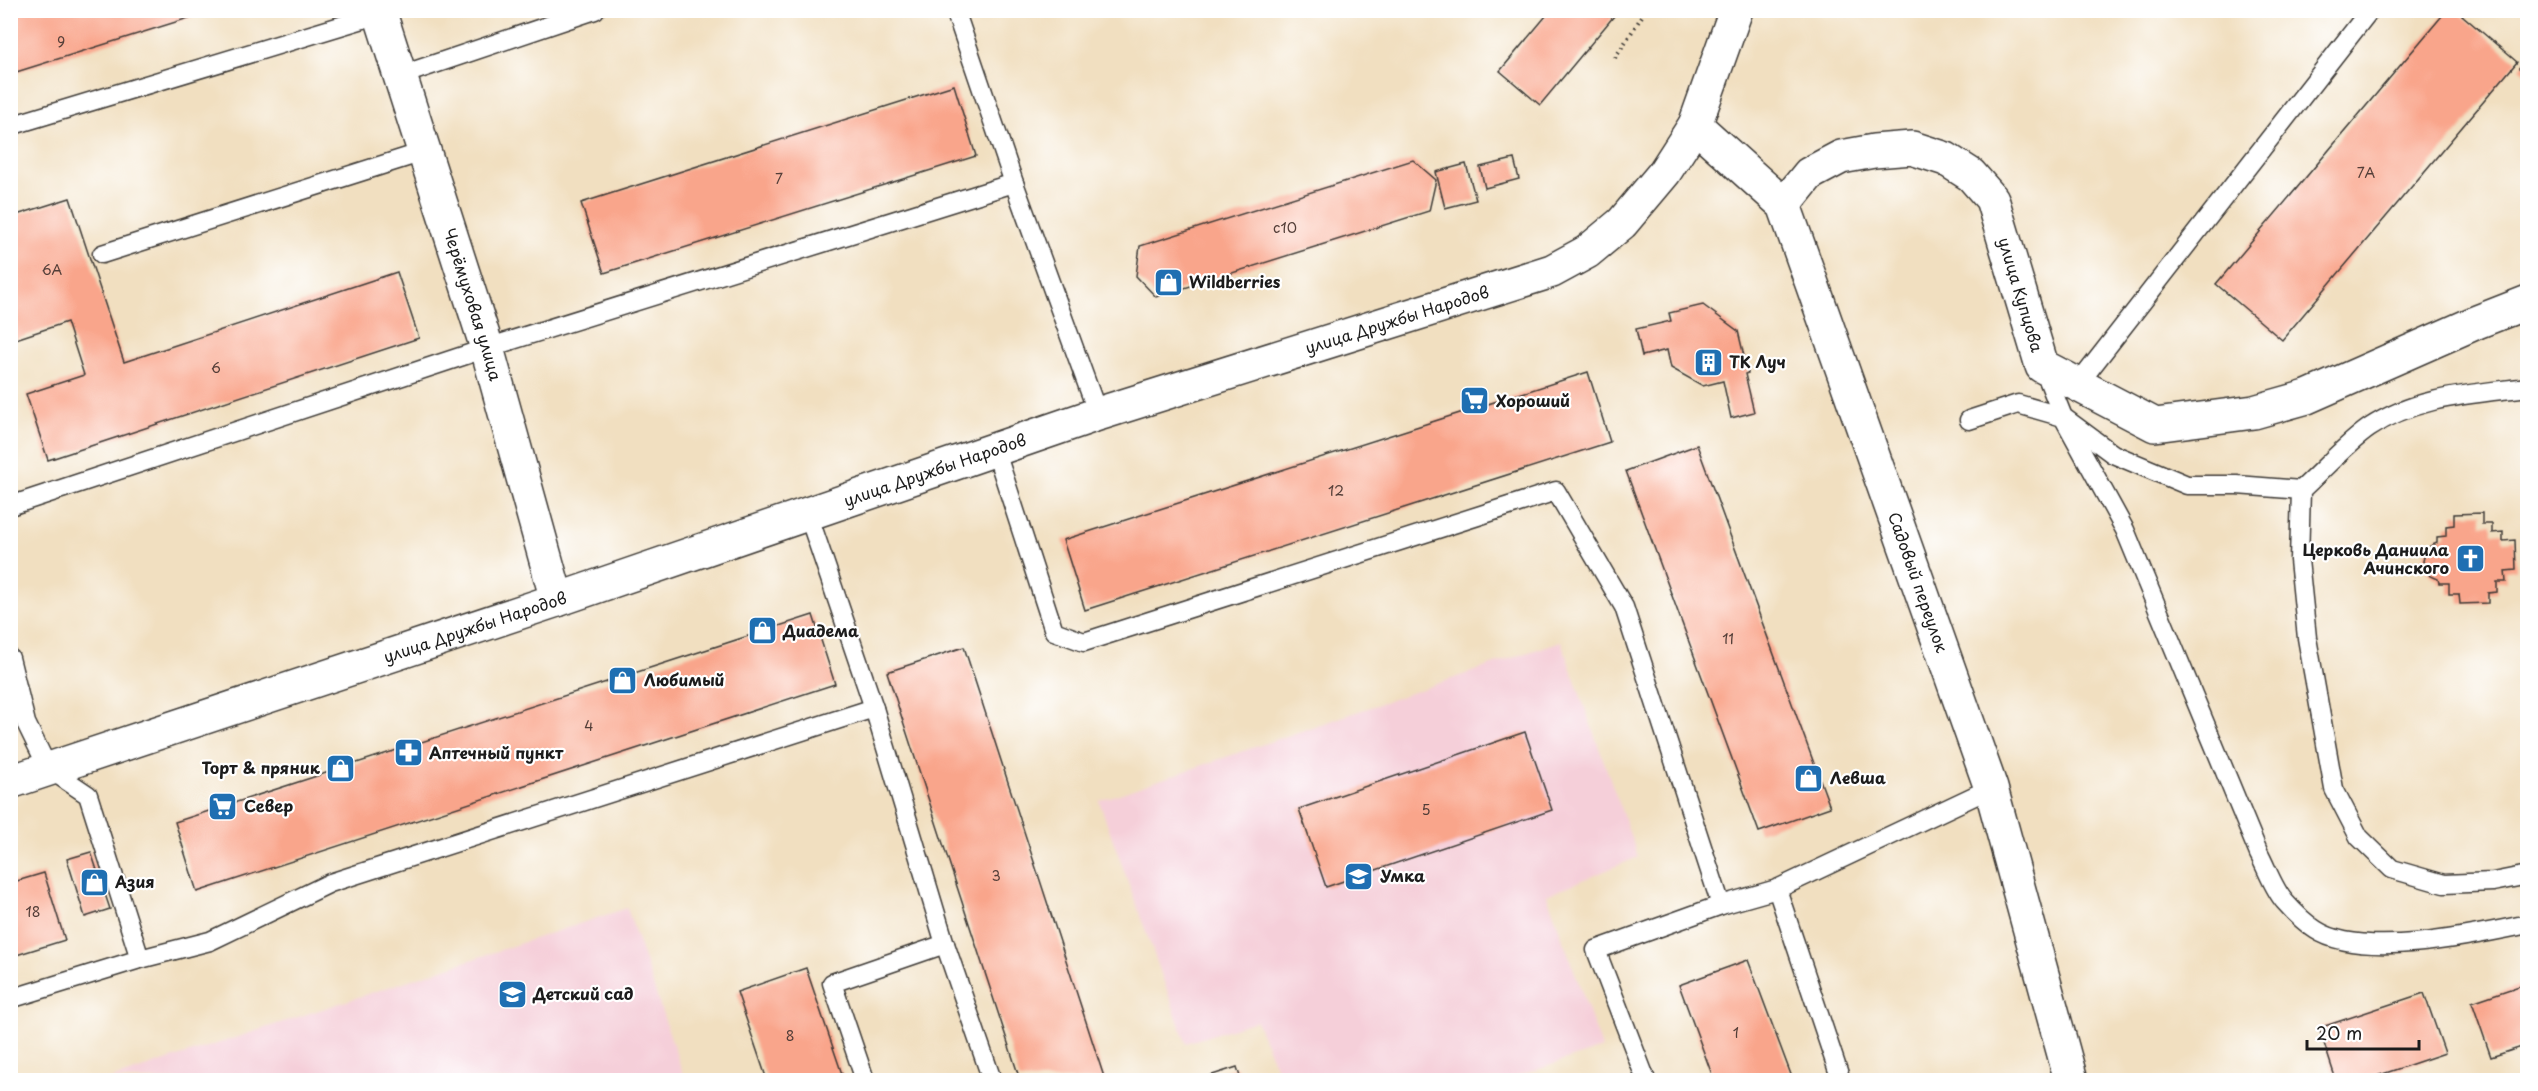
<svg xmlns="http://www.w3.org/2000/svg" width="2538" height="1091" viewBox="0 0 2538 1091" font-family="'Playpen Sans',sans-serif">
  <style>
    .built { fill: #f5cfd9 }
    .building { fill: #f9a58b }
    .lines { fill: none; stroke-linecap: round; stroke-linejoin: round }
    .service-casing { stroke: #3c3935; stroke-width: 21 }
    .minor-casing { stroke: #3c3935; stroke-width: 36 }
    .tertiary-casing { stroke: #3c3935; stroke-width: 36 }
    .path { stroke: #3c3935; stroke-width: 4; stroke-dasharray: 1.5 4.5; stroke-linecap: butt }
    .service { stroke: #fff; stroke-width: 18 }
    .minor { stroke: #fff; stroke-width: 33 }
    .tertiary { stroke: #fff; stroke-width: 33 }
    .labels { text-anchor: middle; stroke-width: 4.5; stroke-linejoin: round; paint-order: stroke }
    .number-label { font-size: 14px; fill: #533e38 }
    .poi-label { font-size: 16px; font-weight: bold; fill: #1c1c1c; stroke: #fff; text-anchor: start }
    .street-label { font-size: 16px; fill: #1c1c1c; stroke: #fff }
  </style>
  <rect width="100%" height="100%" fill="#fff"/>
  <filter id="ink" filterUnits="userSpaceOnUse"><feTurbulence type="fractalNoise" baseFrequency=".0167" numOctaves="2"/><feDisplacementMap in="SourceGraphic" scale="12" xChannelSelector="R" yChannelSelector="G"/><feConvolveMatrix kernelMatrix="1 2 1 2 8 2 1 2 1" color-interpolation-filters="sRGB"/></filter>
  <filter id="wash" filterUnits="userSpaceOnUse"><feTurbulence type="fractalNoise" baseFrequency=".008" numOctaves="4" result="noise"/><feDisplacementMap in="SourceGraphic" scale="24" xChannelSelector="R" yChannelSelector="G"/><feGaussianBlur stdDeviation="1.35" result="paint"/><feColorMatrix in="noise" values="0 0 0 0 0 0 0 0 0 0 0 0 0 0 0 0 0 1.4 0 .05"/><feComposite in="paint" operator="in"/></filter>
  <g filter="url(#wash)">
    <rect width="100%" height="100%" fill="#f1dfc0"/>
    <!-- built -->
    <g class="built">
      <polygon points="1561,641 1638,857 1547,895 1602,1048 1506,1080 1282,1080 1256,1021 1186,1043 1099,801"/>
      <polygon points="627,908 685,1080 108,1080"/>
    </g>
    <g id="blocks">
      <!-- building -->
      <g class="building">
        <polygon points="10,10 211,10 211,11 10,74"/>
        <polygon points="1551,10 1619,10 1540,105 1500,71"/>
        <polygon points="2447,10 2456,10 2517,62 2282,340 2216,284"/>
        <polygon points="2528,58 2528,75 2519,68"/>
        <polygon points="954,85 976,156 604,273 581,203"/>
        <polygon points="1514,159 1519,179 1485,188 1480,167"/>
        <polygon points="1413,160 1436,180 1429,211 1156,297 1136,276 1140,246"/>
        <polygon points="1466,164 1476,200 1445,208 1436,172"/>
        <polygon points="70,198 124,362 397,272 419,338 48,460 26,394 84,375 67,322 10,341 10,217"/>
        <polygon points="1703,305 1738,331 1748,373 1745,374 1754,412 1731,418 1723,381 1703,386 1671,368 1667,350 1642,356 1636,329 1671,321 1669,313"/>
        <polygon points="1588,372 1610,442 1085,610 1063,540"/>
        <polygon points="1697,445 1830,807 1759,832 1626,471"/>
        <polygon points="2482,513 2482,524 2492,524 2492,533 2503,532 2503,541 2515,540 2516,570 2505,571 2506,582 2497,582 2497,592 2488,593 2488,603 2460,604 2459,594 2449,594 2449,583 2439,583 2438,579 2431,576 2425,569 2423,561 2425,553 2430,546 2437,543 2437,537 2446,536 2446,526 2454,525 2454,514"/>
        <polygon points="813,615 835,684 197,892 175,822"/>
        <polygon points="964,647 1105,1080 1020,1080 887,672"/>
        <polygon points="1525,732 1552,810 1326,887 1299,809"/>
        <polygon points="91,852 110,909 85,917 67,859"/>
        <polygon points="44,873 65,940 10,957 10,883"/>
        <polygon points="1748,960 1793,1080 1714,1080 1679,985"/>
        <polygon points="806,968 844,1080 767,1080 737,992"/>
        <polygon points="2528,983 2528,1045 2491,1057 2472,1002"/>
        <polygon points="2424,993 2445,1053 2365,1080 2336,1080 2319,1028"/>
        <polygon points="1237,1067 1241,1080 1197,1080"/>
      </g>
    </g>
  </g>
  <g filter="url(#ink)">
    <use href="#blocks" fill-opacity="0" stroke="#3c3935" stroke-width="1.5"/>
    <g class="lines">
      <defs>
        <g id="service">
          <polyline points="955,10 1014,183 1098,414"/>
          <polyline points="399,76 595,10"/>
          <polyline points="10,126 380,14"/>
          <polyline points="102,254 423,152"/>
          <polyline points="2043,367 2063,417 2113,454 2187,485 2237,485 2301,490"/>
          <polyline points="2079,383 2370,10"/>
          <path d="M2528,387C2473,394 2416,396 2369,428C2346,444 2323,470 2301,490L2299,560L2307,638L2334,789L2359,837L2392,869L2444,884L2493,882L2528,875"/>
          <path d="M1969,420L2018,404L2063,417L2125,530L2259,854C2267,869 2274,890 2285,902C2293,911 2305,923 2316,930C2362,960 2476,935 2528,924"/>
          <polyline points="995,449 1054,631 1084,642 1556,491 1624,607 1721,905 1596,950 1646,1080"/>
          <polyline points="10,506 487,348 1014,183"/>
          <polyline points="808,514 874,708"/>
          <polyline points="10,658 26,723 48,768 88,795 140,959 210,941 330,883 874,708 945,944 992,1080"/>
          <polyline points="1721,905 1777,889"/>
          <polyline points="10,999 140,959"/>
          <polyline points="865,1080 832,983 945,944"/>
          <polyline points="1841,1080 1777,889 1991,788"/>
        </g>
        <g id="minor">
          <path id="s1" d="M379,10L487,348L557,600"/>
          <path id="s2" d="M1695,125L1784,205L1991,788L2071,1080"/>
          <path id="s3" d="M1784,205L1809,174L1841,157L1874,151L1912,148L1946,159L1971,175L1992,199L2042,366L2155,425L2254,412L2307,397L2477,322L2528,302"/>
        </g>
        <g id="tertiary">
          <path id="s4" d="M10,782L557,600L1098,414L1552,271L1587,252L1622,223L1664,173L1695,125L1736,10"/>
        </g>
      </defs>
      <!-- service casing -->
      <use href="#service" class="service-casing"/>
      <!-- minor casing -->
      <use href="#minor" class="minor-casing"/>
      <!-- tertiary casing -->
      <use href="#tertiary" class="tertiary-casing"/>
      <!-- path -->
      <polyline class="path" points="1615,58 1646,10"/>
      <!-- service -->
      <use href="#service" class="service"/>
      <!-- minor -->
      <use href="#minor" class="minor"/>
      <!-- tertiary -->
      <use href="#tertiary" class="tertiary"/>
    </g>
  </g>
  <!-- icons -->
  <defs>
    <symbol id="shop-square" viewBox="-11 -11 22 22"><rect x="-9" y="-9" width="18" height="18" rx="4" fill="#1f6fb2" stroke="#fff"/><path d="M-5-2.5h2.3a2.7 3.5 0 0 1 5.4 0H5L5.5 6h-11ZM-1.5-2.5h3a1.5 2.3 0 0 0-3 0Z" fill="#fff"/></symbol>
    <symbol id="building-square" viewBox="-11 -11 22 22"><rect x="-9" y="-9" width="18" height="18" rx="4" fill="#1f6fb2" stroke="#fff"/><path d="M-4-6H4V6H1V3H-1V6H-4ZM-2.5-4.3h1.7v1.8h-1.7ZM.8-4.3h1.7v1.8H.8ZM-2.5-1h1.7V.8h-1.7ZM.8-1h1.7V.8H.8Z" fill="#fff"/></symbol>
    <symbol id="supermarket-square" viewBox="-11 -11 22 22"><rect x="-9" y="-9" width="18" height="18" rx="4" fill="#1f6fb2" stroke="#fff"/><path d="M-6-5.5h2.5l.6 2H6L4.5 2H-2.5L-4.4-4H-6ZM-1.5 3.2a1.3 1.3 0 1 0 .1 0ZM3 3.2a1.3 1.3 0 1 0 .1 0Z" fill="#fff"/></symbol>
    <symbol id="church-square" viewBox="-11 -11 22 22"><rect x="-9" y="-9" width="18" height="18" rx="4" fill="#1f6fb2" stroke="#fff"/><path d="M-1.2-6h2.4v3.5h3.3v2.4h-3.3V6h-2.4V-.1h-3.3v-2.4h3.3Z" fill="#fff"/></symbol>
    <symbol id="pharmacy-square" viewBox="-11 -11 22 22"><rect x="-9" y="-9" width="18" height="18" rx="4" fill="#1f6fb2" stroke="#fff"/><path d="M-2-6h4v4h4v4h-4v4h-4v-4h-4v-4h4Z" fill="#fff"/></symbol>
    <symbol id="school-square" viewBox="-11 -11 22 22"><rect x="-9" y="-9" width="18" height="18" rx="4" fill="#1f6fb2" stroke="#fff"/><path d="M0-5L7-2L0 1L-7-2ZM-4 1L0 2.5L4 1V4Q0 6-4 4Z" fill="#fff"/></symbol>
  </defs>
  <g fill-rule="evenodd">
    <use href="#shop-square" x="1152" y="266" width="33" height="33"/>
    <use href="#building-square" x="1692" y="346" width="33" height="33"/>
    <use href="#supermarket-square" x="1458" y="384" width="33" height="33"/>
    <use href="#church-square" x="2454" y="542" width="33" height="33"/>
    <use href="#shop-square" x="746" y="614" width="33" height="33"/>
    <use href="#shop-square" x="606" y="664" width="33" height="33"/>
    <use href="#pharmacy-square" x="392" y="736" width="33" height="33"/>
    <use href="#shop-square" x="324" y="752" width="33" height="33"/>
    <use href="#shop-square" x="1792" y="762" width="33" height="33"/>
    <use href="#supermarket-square" x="206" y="790" width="33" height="33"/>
    <use href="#school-square" x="1342" y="860" width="33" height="33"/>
    <use href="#shop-square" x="78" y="866" width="33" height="33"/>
    <use href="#school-square" x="496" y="978" width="33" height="33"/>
  </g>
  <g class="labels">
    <!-- number labels -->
    <g class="number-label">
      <text x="61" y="47">9</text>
      <text x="2366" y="178">7А</text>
      <text x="779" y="184">7</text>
      <text x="1285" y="233">с10</text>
      <text x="52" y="275">6А</text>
      <text x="216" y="373">6</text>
      <text x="1336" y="496">12</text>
      <text x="1728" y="644">11</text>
      <text x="589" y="731">4</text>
      <text x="1426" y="815">5</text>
      <text x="996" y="881">3</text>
      <text x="33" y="917">18</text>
      <text x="1736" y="1038">1</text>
      <text x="790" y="1041">8</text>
    </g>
    <!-- poi labels -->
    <g class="poi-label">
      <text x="1189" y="288">Wildberries</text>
      <text x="1729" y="368">ТК Луч</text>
      <text x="1496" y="407">Хороший</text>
      <text x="2449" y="556" text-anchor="end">Церковь Даниила<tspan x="2449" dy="18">Ачинского</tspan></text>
      <text x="783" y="637">Диадема</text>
      <text x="644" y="686">Любимый</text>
      <text x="429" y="759">Аптечный пункт</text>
      <text x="320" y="774" text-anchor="end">Торт &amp; пряник</text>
      <text x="1830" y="784">Левша</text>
      <text x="244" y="812">Север</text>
      <text x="1380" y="882">Умка</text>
      <text x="115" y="888">Азия</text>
      <text x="533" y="1000">Детский сад</text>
    </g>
    <!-- street labels -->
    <g class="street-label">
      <text dy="6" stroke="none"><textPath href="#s3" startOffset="345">улица Купцова</textPath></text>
      <text dy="6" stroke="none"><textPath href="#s1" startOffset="309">Черёмуховая улица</textPath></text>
      <text dy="6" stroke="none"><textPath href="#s4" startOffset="1462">улица Дружбы Народов</textPath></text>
      <text dy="6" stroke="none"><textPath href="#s4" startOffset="976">улица Дружбы Народов</textPath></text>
      <text dy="6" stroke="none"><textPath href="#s2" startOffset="520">Садовый переулок</textPath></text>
      <text dy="6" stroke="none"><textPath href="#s4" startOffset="490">улица Дружбы Народов</textPath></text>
    </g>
  </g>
  <!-- margin -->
  <rect width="2538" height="1091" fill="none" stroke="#fff" stroke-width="36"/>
  <!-- scale -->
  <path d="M2307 1040v9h112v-9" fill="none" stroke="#1c1c1c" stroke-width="3"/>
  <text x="2316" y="1040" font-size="18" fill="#1c1c1c" stroke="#ffffff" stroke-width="4.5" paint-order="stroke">20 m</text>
</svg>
